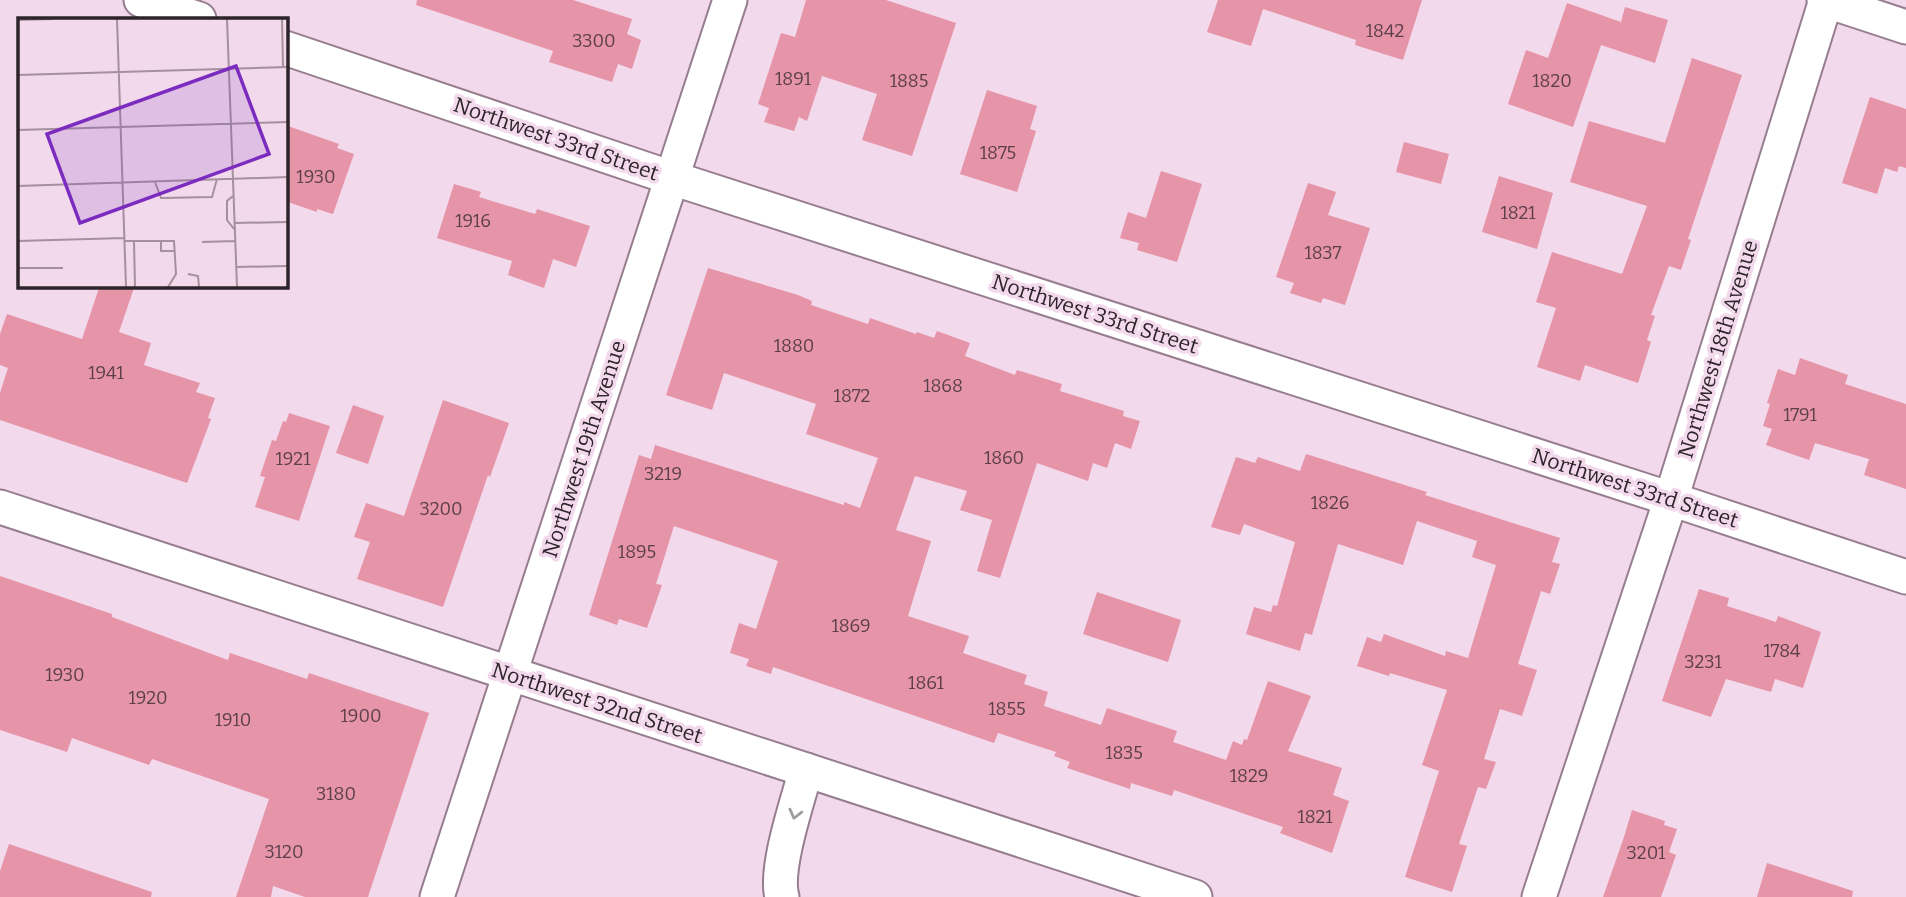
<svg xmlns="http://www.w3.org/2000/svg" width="1906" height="897" viewBox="0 0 1906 897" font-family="Bitter,serif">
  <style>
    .building { fill: #e694a8 }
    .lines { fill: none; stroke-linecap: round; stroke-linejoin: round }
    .minor-casing { stroke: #967e8f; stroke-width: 37 }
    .minor { stroke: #fff; stroke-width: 33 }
    .oneway { stroke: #a09c9f }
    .labels { text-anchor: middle; stroke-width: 7; stroke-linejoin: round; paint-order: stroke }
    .number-label { font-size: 18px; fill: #5b3f4a }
    .street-label { font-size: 21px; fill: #2d232a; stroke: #f3d9ec }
    .inset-road { fill: none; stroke: #a4909e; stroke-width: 2 }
    .view { fill: #7b2cbf; fill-opacity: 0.15; stroke: #7b2cbf; stroke-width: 3.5 }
    .inset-edge { fill: none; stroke: #2d232a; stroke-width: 3.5 }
  </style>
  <rect width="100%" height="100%" fill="#f3d9ec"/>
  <!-- building -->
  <g class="building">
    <polygon points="417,0 573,0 632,19 627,34 641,40 632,69 618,64 612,82 549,62 553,51 416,5"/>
    <polygon points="806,0 886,0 956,23 912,156 862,140 877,94 822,76 807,121 799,117 794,131 764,122 769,108 758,104 781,33 795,37"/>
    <polygon points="1218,0 1422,0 1403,60 1355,45 1356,40 1263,9 1251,46 1207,32"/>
    <polygon points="1567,3 1621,22 1625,7 1668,20 1655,63 1601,45 1573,127 1508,104 1526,50 1548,58"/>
    <polygon points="1692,58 1742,75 1688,239 1691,240 1681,270 1669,266 1651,315 1655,316 1647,340 1651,342 1638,383 1585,365 1580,381 1537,367 1556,308 1536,302 1552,252 1622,274 1647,206 1570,182 1589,121 1665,143"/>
    <polygon points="987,90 1037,106 1030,129 1036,131 1017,192 960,174"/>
    <polygon points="1870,97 1906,109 1906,168 1899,166 1897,172 1885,168 1877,194 1842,183"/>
    <polygon points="285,125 339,144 337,148 354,154 333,214 317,209 317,212 285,201"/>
    <polygon points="1404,142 1449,154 1441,184 1396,172"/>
    <polygon points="1161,171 1202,184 1177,262 1137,250 1139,243 1120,238 1128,212 1146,218"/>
    <polygon points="1499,176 1553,193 1537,249 1482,232"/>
    <polygon points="1308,183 1336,192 1328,215 1370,228 1345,305 1323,298 1321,303 1290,293 1294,283 1276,277"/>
    <polygon points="454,184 481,192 479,197 535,214 537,209 590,226 576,267 553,259 544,288 508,275 512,261 437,238"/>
    <polygon points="708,268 798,295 812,301 811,305 868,324 870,318 916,334 917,332 934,338 937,331 970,343 965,356 1015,375 1017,370 1062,384 1060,391 1124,411 1123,416 1140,421 1131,449 1115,443 1107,468 1093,463 1088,481 1037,463 1000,578 977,571 992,520 960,510 967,491 915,476 896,530 931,541 908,616 969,636 963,653 1027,675 1024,684 1048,692 1044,706 1101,725 1107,708 1177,731 1173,742 1226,760 1233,741 1242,745 1244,739 1247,740 1268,681 1311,696 1288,751 1342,768 1333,795 1349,801 1332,853 1280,833 1283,827 1174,790 1172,796 1131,783 1130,789 1067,768 1070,762 1054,756 1056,752 998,733 994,743 773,667 771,674 746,666 749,659 730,653 739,623 756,629 778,561 674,526 656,584 662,585 647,628 619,619 617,625 589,615 639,455 651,459 655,445 844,505 844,502 860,508 878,458 806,434 816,404 724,373 712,410 666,395"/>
    <polygon points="100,285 135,285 119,332 151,343 144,365 200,383 196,392 215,398 208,418 211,419 187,483 0,420 0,393 8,368 0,365 0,334 7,314 82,339"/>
    <polygon points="1800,358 1848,375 1845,384 1906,404 1906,489 1864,475 1869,459 1815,443 1809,460 1766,445 1772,429 1763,426 1770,404 1767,403 1778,369 1795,375"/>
    <polygon points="443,400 509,423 490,477 488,475 443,607 357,579 370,542 354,537 366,503 404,516"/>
    <polygon points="353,405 384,416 368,464 336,453"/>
    <polygon points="289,413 330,426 299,521 255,507 265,477 260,476 272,440 276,441 283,421 286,422"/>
    <polygon points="1306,454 1427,492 1425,495 1560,538 1552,562 1560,564 1550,594 1541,591 1518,664 1537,670 1522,716 1500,709 1484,759 1496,762 1486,789 1478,787 1459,844 1467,846 1452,892 1405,877 1439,771 1422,765 1447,690 1390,673 1389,676 1357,666 1367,637 1381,642 1384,634 1445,656 1446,651 1468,658 1496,565 1472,557 1477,541 1417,521 1403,565 1338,544 1312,635 1305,633 1300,651 1246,634 1254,607 1271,612 1273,605 1277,606 1295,542 1244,524 1240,535 1211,527 1236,457 1255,463 1258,457 1300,471"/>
    <polygon points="0,576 112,614 112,617 228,660 230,653 307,679 309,673 429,713 368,897 305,897 273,886 271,897 236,897 269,799 152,759 149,765 72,738 67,752 0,730"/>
    <polygon points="1699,589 1729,598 1727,606 1776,622 1778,616 1821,632 1803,688 1775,679 1771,692 1726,679 1711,717 1662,701"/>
    <polygon points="1097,592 1181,620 1168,662 1083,634"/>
    <polygon points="1632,810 1665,821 1664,825 1677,829 1669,852 1676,855 1661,897 1603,897 1624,837"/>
    <polygon points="9,844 152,892 151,897 0,897 0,871"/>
    <polygon points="1767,863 1853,891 1852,897 1757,897"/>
  </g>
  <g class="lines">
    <defs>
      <g id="minor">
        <polyline points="141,0 199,19"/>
        <polyline points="1824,0 1906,27"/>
        <polyline points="285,48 672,178 1671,499 1906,577"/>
        <polyline points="0,507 1195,897"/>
        <polyline points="437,897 730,0"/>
        <path d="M782,897C774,869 798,800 806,770"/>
        <polyline points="1539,897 1671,499 1826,0"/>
      </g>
    </defs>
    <!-- minor casing -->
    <use href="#minor" class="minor-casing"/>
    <!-- minor -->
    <use href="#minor" class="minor"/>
  </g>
  <!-- one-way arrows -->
  <defs><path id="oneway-chevron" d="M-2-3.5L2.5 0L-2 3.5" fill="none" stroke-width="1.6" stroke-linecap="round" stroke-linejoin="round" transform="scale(1.75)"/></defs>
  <use class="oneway" href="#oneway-chevron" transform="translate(795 814) rotate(104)"/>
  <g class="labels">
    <!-- number labels -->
    <g class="number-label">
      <text x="1385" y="37">1842</text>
      <text x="594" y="47">3300</text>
      <text x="793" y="85">1891</text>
      <text x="909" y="87">1885</text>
      <text x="1552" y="87">1820</text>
      <text x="998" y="159">1875</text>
      <text x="316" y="183">1930</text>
      <text x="1518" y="219">1821</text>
      <text x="473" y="227">1916</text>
      <text x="1323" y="259">1837</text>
      <text x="794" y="352">1880</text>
      <text x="106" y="379">1941</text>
      <text x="943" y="392">1868</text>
      <text x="852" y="402">1872</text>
      <text x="1800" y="421">1791</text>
      <text x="1004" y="464">1860</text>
      <text x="293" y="465">1921</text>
      <text x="663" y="480">3219</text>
      <text x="1330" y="509">1826</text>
      <text x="441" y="515">3200</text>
      <text x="637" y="558">1895</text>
      <text x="851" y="632">1869</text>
      <text x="1782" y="657">1784</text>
      <text x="1703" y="668">3231</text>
      <text x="65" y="681">1930</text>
      <text x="926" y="689">1861</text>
      <text x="148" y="704">1920</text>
      <text x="1007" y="715">1855</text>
      <text x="361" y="722">1900</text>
      <text x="233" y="726">1910</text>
      <text x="1124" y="759">1835</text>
      <text x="1249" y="782">1829</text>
      <text x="336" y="800">3180</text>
      <text x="1315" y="823">1821</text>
      <text x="284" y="858">3120</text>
      <text x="1646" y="859">3201</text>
    </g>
    <!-- street labels -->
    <g class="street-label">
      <text transform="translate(556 139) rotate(19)" y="7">Northwest 33rd Street</text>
      <text transform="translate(1095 314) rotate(18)" y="7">Northwest 33rd Street</text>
      <text transform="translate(1718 349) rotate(-73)" y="7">Northwest 18th Avenue</text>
      <text transform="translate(584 449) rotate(-72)" y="7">Northwest 19th Avenue</text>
      <text transform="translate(1635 488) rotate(18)" y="7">Northwest 33rd Street</text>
      <text transform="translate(597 703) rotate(18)" y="7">Northwest 32nd Street</text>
    </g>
  </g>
  <!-- overview -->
  <g transform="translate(18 18)">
    <rect width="270" height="270" fill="#f3d9ec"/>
    <path class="inset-road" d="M99,1L108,269M209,1L219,269M264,1L265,49M0,2L35,1M0,57L270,49M0,112L270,104M137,164L143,180L194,179L199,161M0,168L270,159M215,178L209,183V202L216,211M216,205L270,204M0,223L106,220M106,223H156L158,256L150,269M116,223L117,269M143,224V233H157M184,224L217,223M218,249L270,248M0,250H45M170,256L180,258L181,269"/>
    <path class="view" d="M218,48L251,136L62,205L29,116Z"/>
    <rect width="270" height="270" class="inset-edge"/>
  </g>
</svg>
